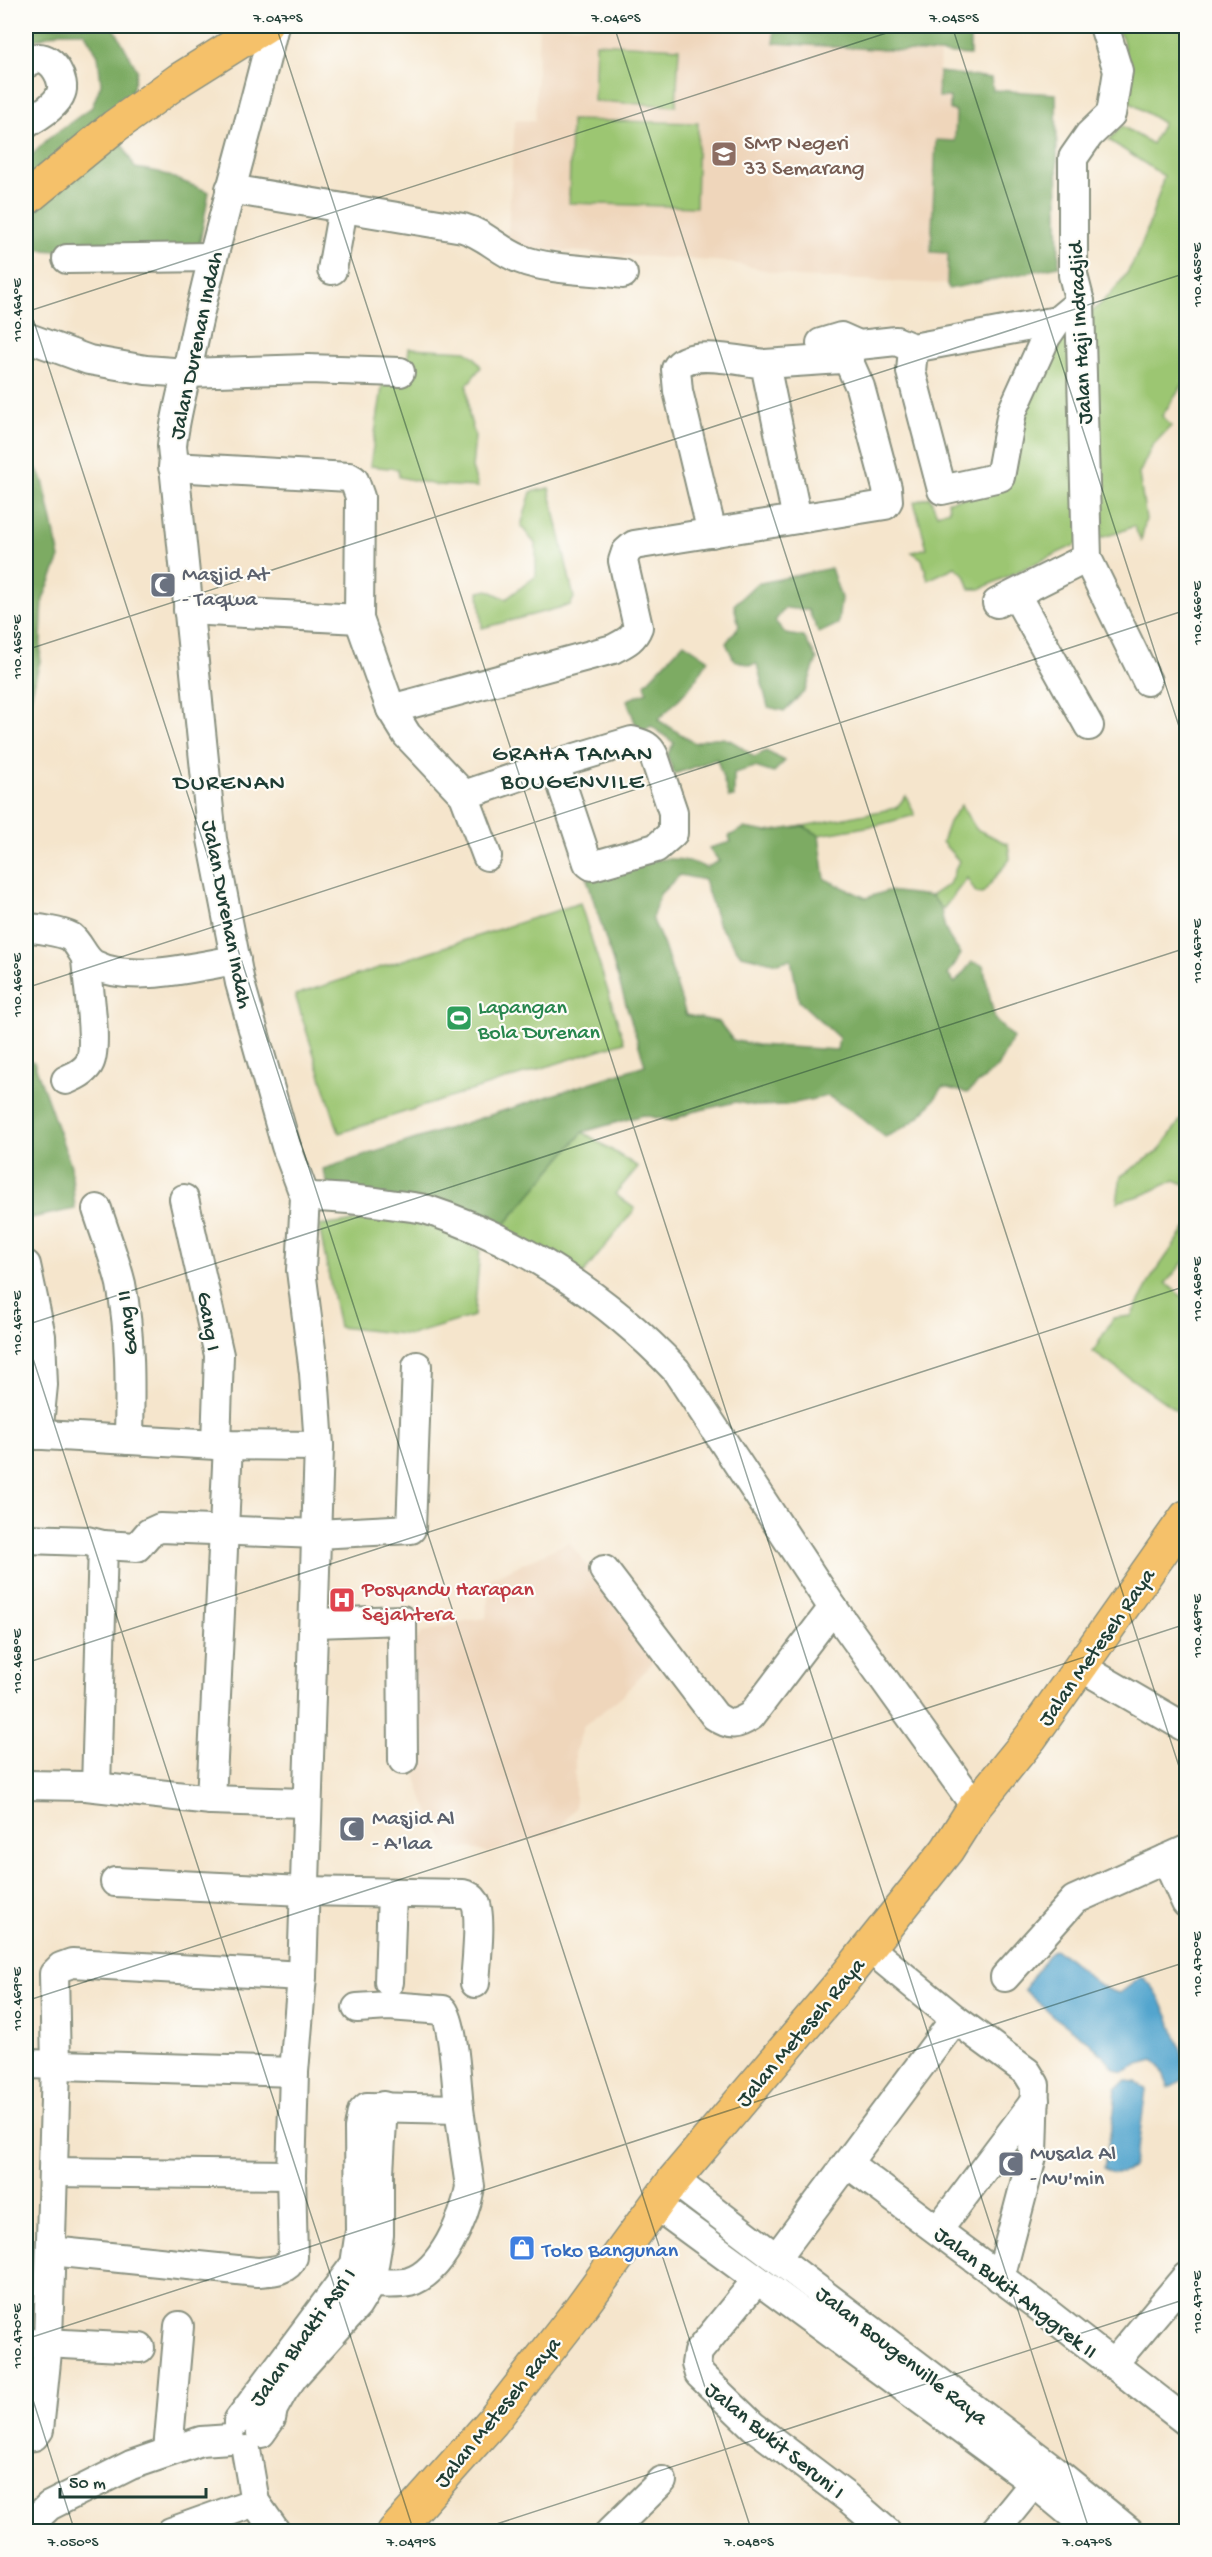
<svg xmlns="http://www.w3.org/2000/svg" width="1212" height="2557" viewBox="0 0 1212 2557" font-family="'Gochi Hand',sans-serif">
  <style>
    .built { fill: #efd6bb }
    .green { fill: #9cc672; stroke: #5e8253; stroke-width: 1.5 }
    .forest { fill: #7dab64; stroke: #4e744c; stroke-width: 1.5; fill-rule: evenodd }
    .water { fill: #53a5ce; stroke: #397181; stroke-width: 1.5 }
    .lines { fill: none; stroke-linecap: round; stroke-linejoin: round }
    .minor-casing { stroke: #8a9180; stroke-width: 32 }
    .major-casing { stroke: #8a9180; stroke-width: 36 }
    .minor { stroke: #fff; stroke-width: 28 }
    .major { stroke: #f5c16b; stroke-width: 33 }
    .ticks { fill: none; stroke: #1f3d34; stroke-width: 1.5; stroke-opacity: 0.45 }
    .labels { text-anchor: middle; stroke-width: 4.5; stroke-linejoin: round; paint-order: stroke }
    .education-label { font-size: 22px; fill: #785e54; stroke: #fdfcf7; text-anchor: start }
    .street-label { font-size: 22px; fill: #1f3d34; stroke: #fdfcf7 }
    .worship-label { font-size: 22px; fill: #5b616d; stroke: #fdfcf7; text-anchor: start }
    .leisure-label { font-size: 22px; fill: #27864d; stroke: #fdfcf7; text-anchor: start }
    .health-label { font-size: 22px; fill: #be3a42; stroke: #fdfcf7; text-anchor: start }
    .shop-label { font-size: 22px; fill: #366cbe; stroke: #fdfcf7; text-anchor: start }
    .neighbourhood-label { font-size: 24px; letter-spacing: 1.5px; fill: #1f3d34; stroke: #fdfcf7 }
    .neatline { fill: none; stroke: #1f3d34; stroke-width: 2 }
    .ticks-label { font-size: 15px; text-anchor: middle; fill: #1f3d34 }
  </style>
  <rect width="100%" height="100%" fill="#fdfcf7"/>
  <filter id="ink" filterUnits="userSpaceOnUse"><feTurbulence type="fractalNoise" baseFrequency=".0167" numOctaves="2"/><feDisplacementMap in="SourceGraphic" scale="12" xChannelSelector="R" yChannelSelector="G"/><feConvolveMatrix kernelMatrix="1 2 1 2 8 2 1 2 1" color-interpolation-filters="sRGB"/></filter>
  <filter id="wash" filterUnits="userSpaceOnUse"><feTurbulence type="fractalNoise" baseFrequency=".008" numOctaves="4" result="noise"/><feDisplacementMap in="SourceGraphic" scale="24" xChannelSelector="R" yChannelSelector="G"/><feGaussianBlur stdDeviation="1.35" result="paint"/><feColorMatrix in="noise" values="0 0 0 0 0 0 0 0 0 0 0 0 0 0 0 0 0 1.4 0 .05"/><feComposite in="paint" operator="in"/></filter>
  <g filter="url(#wash)">
    <rect width="100%" height="100%" fill="#f5e5cc"/>
    <!-- built -->
    <g class="built">
      <polygon points="539,26 774,26 774,43 940,53 938,96 950,97 956,111 955,141 936,140 931,252 948,253 947,284 796,277 728,262 507,247 515,120 535,121"/>
      <polygon points="569,1542 658,1656 623,1695 583,1727 575,1753 575,1807 558,1831 488,1853 469,1848 450,1850 425,1805 414,1771 413,1644 422,1633 464,1621 486,1618 490,1579"/>
    </g>
    <!-- green -->
    <g class="green">
      <path d="M1115,26H1186V380L1162,416L1171,426L1152,446L1139,474L1146,519L1141,541L1134,526L1117,533L1075,545L980,589H970L965,575L955,567L928,580L922,559L912,552L927,548L914,502L930,497L937,514L949,510L948,501L997,490L1013,431L1036,378L1067,330H1072C1092,312 1112,295 1127,273C1144,247 1155,206 1164,176L1109,140L1122,126L1152,144L1163,123L1126,100L1130,92L1123,40Z"/>
      <polygon points="596,43 679,48 676,106 594,101"/>
      <polygon points="571,120 698,123 696,207 569,203"/>
      <polygon points="409,348 466,351 475,358 481,367 467,385 469,415 475,436 472,468 478,487 436,485 399,477 398,469 370,466 384,375 406,375"/>
      <polygon points="549,488 574,598 570,605 482,628 479,592 488,590 506,599 536,576 536,545 521,526 531,492"/>
      <polygon points="906,796 915,815 878,825 819,835 803,826 896,808"/>
      <polygon points="961,805 976,829 1008,844 1010,859 982,894 976,893 967,878 943,909 931,896 949,884 959,861 942,842 949,822"/>
      <polygon points="580,903 624,1042 339,1133 295,995"/>
      <polygon points="1186,1112 1186,1185 1175,1180 1143,1195 1117,1202 1121,1176 1159,1151"/>
      <polygon points="583,1132 638,1167 615,1194 635,1209 583,1274 501,1229"/>
      <polygon points="379,1218 435,1227 480,1250 474,1316 411,1335 339,1327 319,1226"/>
      <polygon points="1186,1228 1186,1259 1166,1283 1186,1300 1186,1417 1093,1352 1113,1318 1131,1316 1152,1277"/>
    </g>
    <!-- forest -->
    <g class="forest">
      <polygon points="26,26 113,26 137,70 120,140 135,168 159,172 209,192 198,253 73,252 26,249 26,161 48,139 92,107 101,84 98,55 84,32 60,32 26,43"/>
      <polygon points="774,26 970,26 970,55 774,43"/>
      <polygon points="939,72 991,78 993,90 1056,94 1059,266 949,289 947,284 948,253 931,252 936,140 955,141 956,111 950,110 950,97 938,97"/>
      <polygon points="26,451 43,480 60,558 43,599 40,661 26,716"/>
      <polygon points="831,568 841,598 838,624 819,633 808,610 785,608 775,621 786,634 804,637 817,659 805,691 784,711 768,707 757,664 750,665 734,660 726,643 739,626 734,605 756,584"/>
      <path d="M684,643L708,659C696,685 677,700 658,720L695,743C724,732 731,739 754,757L766,751L785,761L773,773L755,767L734,773V797L729,798L717,759L674,774L667,755L674,743L651,726L639,734L627,700L647,692L645,684Z"/>
      <path d="M803,826L819,835L825,879L866,898L887,891L931,896C946,912 939,910 945,928C948,938 955,946 961,954L948,975L955,983L972,962L983,965L995,1020L1013,1038L997,1067L967,1093L943,1087C926,1113 913,1125 885,1137L854,1112L828,1096L786,1105L756,1106L736,1102L692,1112L672,1121L643,1115L583,1132L501,1229L329,1188L323,1169L645,1065L587,879C624,868 669,847 706,868L719,861L709,848L731,842L729,836L744,828L767,832ZM680,875L704,880L719,926L741,955L778,963L791,959L799,1001L839,1038L837,1050L757,1045L733,1040L719,1022L686,1015L664,946L652,918L660,894Z"/>
      <polygon points="26,1059 34,1062 71,1166 75,1209 26,1219"/>
    </g>
    <!-- water -->
    <g class="water">
      <path d="M1054,1950C1079,1960 1091,1988 1120,1993L1140,1978H1144C1161,1991 1187,2057 1186,2078L1169,2088L1160,2067L1154,2060L1139,2064L1123,2072L1115,2069L1091,2043L1053,2016L1024,1990L1047,1956Z"/>
      <path d="M1127,2081L1136,2082L1146,2089L1139,2141L1132,2167C1125,2175 1112,2175 1104,2168L1114,2112L1116,2088Z"/>
    </g>
  </g>
  <g filter="url(#ink)">
    <g class="lines">
      <defs>
        <g id="minor">
          <path d="M274,26C247,137 213,245 190,357C184,387 175,415 172,446L212,839L240,983L286,1146L305,1197"/>
          <path d="M26,64C29,62 33,59 38,58C53,57 66,81 61,93C57,106 36,117 26,124"/>
          <path d="M230,189L463,228C485,234 499,251 520,259C547,270 593,270 623,274"/>
          <polyline points="67,259 212,257"/>
          <polyline points="332,270 343,208"/>
          <polyline points="1057,321 1046,337 1012,412 1000,477 942,490 911,372 913,348 1057,321 1080,302"/>
          <polyline points="26,337 89,360 146,370 187,373 308,369 400,372"/>
          <polyline points="821,343 841,337 859,345 896,341 913,348"/>
          <polyline points="173,467 349,477 354,480 360,497 359,619 391,709 407,735 464,795 487,856"/>
          <path d="M712,533L678,391L676,369C687,347 745,362 765,364L797,519"/>
          <polyline points="1087,558 1147,681"/>
          <polyline points="1016,595 1089,726"/>
          <polyline points="997,603 1087,558 1080,302 1073,275 1073,158 1089,135 1111,114 1118,71 1104,26"/>
          <polyline points="188,610 359,619"/>
          <path d="M391,709L613,649C624,643 633,640 638,627L623,561L626,552L634,545L885,505L888,501L887,488L860,387L849,362L841,359L765,364"/>
          <path d="M464,795L555,764L632,741C643,744 649,745 654,756L673,812V833L656,848L592,866L588,863L555,764"/>
          <path d="M26,928C36,928 62,932 71,937C80,944 84,960 95,965C132,984 197,966 236,960"/>
          <path d="M66,1080C75,1076 83,1073 89,1064C99,1047 87,981 86,958"/>
          <path d="M305,1197C336,1197 365,1200 396,1205C406,1206 418,1207 428,1210C522,1241 608,1298 676,1370L833,1608L975,1806"/>
          <polyline points="184,1199 219,1355 216,1445"/>
          <path d="M97,1209C105,1234 115,1259 121,1284C131,1335 130,1387 129,1440"/>
          <polyline points="26,1265 41,1336 43,1385 38,1435"/>
          <polyline points="26,1434 216,1445 319,1446"/>
          <polyline points="26,1539 87,1541 103,1545 96,1787"/>
          <polyline points="103,1545 137,1547 149,1533 160,1528 317,1534 411,1529 417,1366"/>
          <path d="M604,1570L715,1716C731,1727 735,1725 751,1716L833,1608"/>
          <polyline points="315,1623 402,1620 403,1760"/>
          <polyline points="1081,1667 1186,1728"/>
          <polyline points="26,1785 86,1786 211,1800 305,1803"/>
          <polyline points="211,1800 228,1445"/>
          <polyline points="1166,1859 1186,1903"/>
          <path d="M115,1882L303,1891L463,1894C468,1895 472,1897 475,1902C482,1915 476,1966 475,1983"/>
          <polyline points="869,1948 955,2019"/>
          <polyline points="1005,1977 1074,1900 1186,1850"/>
          <polyline points="389,1982 392,1893"/>
          <path d="M357,2008L389,2006L443,2010C454,2023 457,2089 459,2109"/>
          <polyline points="26,2064 294,2072"/>
          <polyline points="847,2163 1037,2305 1186,2421"/>
          <polyline points="53,2172 291,2175"/>
          <polyline points="674,2180 1048,2465 1130,2532"/>
          <polyline points="656,2205 1034,2483 1093,2532"/>
          <polyline points="938,2230 1035,2101"/>
          <path d="M51,2251L257,2272C270,2271 287,2272 293,2257L291,2175L294,2072L302,1976L319,1446L314,1373L301,1270L305,1197"/>
          <polyline points="777,2257 955,2019 1027,2072 1035,2085 1033,2153 1000,2278"/>
          <polyline points="756,2281 698,2352 696,2364 699,2374 753,2426 848,2498 887,2532"/>
          <polyline points="26,2342 140,2348"/>
          <polyline points="1113,2364 1186,2277"/>
          <path d="M238,2421L355,2264L360,2231L359,2128L362,2112L367,2107L459,2109L470,2187C465,2218 441,2273 409,2282C397,2285 382,2283 371,2283"/>
          <polyline points="261,2433 271,2419 273,2409 283,2391 293,2377 357,2306 371,2283 379,2235 379,2172 383,2106"/>
          <polyline points="26,2437 34,2436 39,2430 48,2342 56,2065 54,1974 61,1967 72,1963 302,1976"/>
          <polyline points="246,2450 255,2502 276,2532"/>
          <polyline points="168,2451 179,2326"/>
          <polyline points="26,2528 49,2506 131,2465 201,2441 230,2439"/>
          <polyline points="171,2532 255,2502"/>
          <polyline points="610,2532 662,2481"/>
          <polyline points="994,2532 1046,2468"/>
        </g>
        <g id="major">
          <polyline points="26,199 115,126 179,80 265,26"/>
          <polyline points="394,2532 492,2422 574,2317 674,2180 835,1990 947,1850 975,1806 1031,1737 1186,1517"/>
        </g>
      </defs>
      <!-- minor casing -->
      <use href="#minor" class="minor-casing"/>
      <!-- major casing -->
      <use href="#major" class="major-casing"/>
      <!-- minor -->
      <use href="#minor" class="minor"/>
      <!-- major -->
      <use href="#major" class="major"/>
    </g>
  </g>
  <!-- ticks -->
  <path class="ticks" d="M276,26L1090,2532M614,26L1186,1788M952,26L1186,748M26,297L752,2532M26,312L908,26M26,650L1186,273M26,988L1186,610M26,1325L1186,948M26,1337L414,2532M26,1663L1186,1286M26,2001L1186,1624M26,2339L1186,1962M26,2378L75,2532M472,2532L1186,2299"/>
  <!-- icons -->
  <defs>
    <symbol id="school-square" viewBox="-11 -11 22 22"><rect x="-9" y="-9" width="18" height="18" rx="4" fill="#8d6e63" stroke="#fdfcf7"/><path d="M0-5L7-2L0 1L-7-2ZM-4 1L0 2.5L4 1V4Q0 6-4 4Z" fill="#fff"/></symbol>
    <symbol id="mosque-square" viewBox="-11 -11 22 22"><rect x="-9" y="-9" width="18" height="18" rx="4" fill="#6b7280" stroke="#fdfcf7"/><path d="M3.5-4.9A6 6 0 1 0 3.5 4.9A5 5 0 1 1 3.5-4.9Z" fill="#fff"/></symbol>
    <symbol id="stadium-square" viewBox="-11 -11 22 22"><rect x="-9" y="-9" width="18" height="18" rx="4" fill="#2e9e5b" stroke="#fdfcf7"/><path d="M0-5a6.5 5 0 1 0 0 10a6.5 5 0 1 0 0-10ZM-3.5-1.8h7v3.6h-7Z" fill="#fff"/></symbol>
    <symbol id="hospital-square" viewBox="-11 -11 22 22"><rect x="-9" y="-9" width="18" height="18" rx="4" fill="#e0444e" stroke="#fdfcf7"/><path d="M-5-5h3v3.5h4V-5h3V5h-3V1.5h-4V5h-3Z" fill="#fff"/></symbol>
    <symbol id="shop-square" viewBox="-11 -11 22 22"><rect x="-9" y="-9" width="18" height="18" rx="4" fill="#3f7fe0" stroke="#fdfcf7"/><path d="M-5-2.5h2.3a2.7 3.5 0 0 1 5.4 0H5L5.5 6h-11ZM-1.5-2.5h3a1.5 2.3 0 0 0-3 0Z" fill="#fff"/></symbol>
  </defs>
  <g fill-rule="evenodd">
    <use href="#school-square" x="709" y="139" width="30" height="30"/>
    <use href="#mosque-square" x="148" y="570" width="30" height="30"/>
    <use href="#stadium-square" x="444" y="1003" width="30" height="30"/>
    <use href="#hospital-square" x="327" y="1585" width="30" height="30"/>
    <use href="#mosque-square" x="337" y="1814" width="30" height="30"/>
    <use href="#mosque-square" x="996" y="2149" width="30" height="30"/>
    <use href="#shop-square" x="507" y="2233" width="30" height="30"/>
  </g>
  <g class="labels">
    <!-- education labels -->
    <g class="education-label">
      <text x="744" y="149">SMP Negeri<tspan x="744" dy="25">33 Semarang</tspan></text>
    </g>
    <!-- street labels -->
    <g class="street-label">
      <text transform="translate(1078 333) rotate(-93)" y="8">Jalan Haji Indradjid</text>
      <text transform="translate(194 345) rotate(-78)" y="8">Jalan Durenan Indah</text>
      <text transform="translate(229 914) rotate(79)" y="8">Jalan Durenan Indah</text>
      <text transform="translate(211 1321) rotate(80)" y="8">Gang I</text>
      <text transform="translate(125 1323) rotate(-97)" y="8">Gang II</text>
      <text transform="translate(1095 1646) rotate(-55)" y="8">Jalan Meteseh Raya</text>
      <text transform="translate(799 2031) rotate(-50)" y="8">Jalan Meteseh Raya</text>
      <text transform="translate(1017 2291) rotate(38)" y="8">Jalan Bukit Anggrek II</text>
      <text transform="translate(301 2336) rotate(-54)" y="8">Jalan Bhakti Asri I</text>
      <text transform="translate(903 2354) rotate(38)" y="8">Jalan Bougenville Raya</text>
      <text transform="translate(496 2411) rotate(-51)" y="8">Jalan Meteseh Raya</text>
      <text transform="translate(776 2439) rotate(39)" y="8">Jalan Bukit Seruni I</text>
    </g>
    <!-- worship labels -->
    <g class="worship-label">
      <text x="182" y="580">Masjid At<tspan x="182" dy="25">- Taqwa</tspan></text>
      <text x="372" y="1824">Masjid Al<tspan x="372" dy="25">- A'laa</tspan></text>
      <text x="1030" y="2159">Musala Al<tspan x="1030" dy="25">- Mu'min</tspan></text>
    </g>
    <!-- leisure labels -->
    <g class="leisure-label">
      <text x="478" y="1013">Lapangan<tspan x="478" dy="25">Bola Durenan</tspan></text>
    </g>
    <!-- health labels -->
    <g class="health-label">
      <text x="362" y="1595">Posyandu Harapan<tspan x="362" dy="25">Sejahtera</tspan></text>
    </g>
    <!-- shop labels -->
    <g class="shop-label">
      <text x="542" y="2256">Toko Bangunan</text>
    </g>
    <!-- neighbourhood labels -->
    <g class="neighbourhood-label">
      <text x="573" y="760">GRAHA TAMAN<tspan x="573" dy="28">BOUGENVILE</tspan></text>
      <text x="230" y="789">DURENAN</text>
    </g>
  </g>
  <!-- margin -->
  <rect width="1212" height="2557" fill="none" stroke="#fdfcf7" stroke-width="66"/>
  <!-- scale -->
  <path d="M60 2488v9h146v-9" fill="none" stroke="#1f3d34" stroke-width="3"/>
  <text x="69" y="2488" font-size="18" fill="#1f3d34" stroke="#fdfcf7" stroke-width="4.5" paint-order="stroke">50 m</text>
  <rect x="33" y="33" width="1146" height="2491" class="neatline"/>
  <g class="ticks-label">
    <text x="278" y="22">7.047°S</text>
    <text x="616" y="22">7.046°S</text>
    <text x="954" y="22">7.045°S</text>
    <text transform="translate(1196 275) rotate(-90)" y="5">110.465°E</text>
    <text transform="translate(16 310) rotate(-90)" y="5">110.464°E</text>
    <text transform="translate(1196 613) rotate(-90)" y="5">110.466°E</text>
    <text transform="translate(16 647) rotate(-90)" y="5">110.465°E</text>
    <text transform="translate(1196 951) rotate(-90)" y="5">110.467°E</text>
    <text transform="translate(16 985) rotate(-90)" y="5">110.466°E</text>
    <text transform="translate(1196 1289) rotate(-90)" y="5">110.468°E</text>
    <text transform="translate(16 1323) rotate(-90)" y="5">110.467°E</text>
    <text transform="translate(1196 1626) rotate(-90)" y="5">110.469°E</text>
    <text transform="translate(16 1661) rotate(-90)" y="5">110.468°E</text>
    <text transform="translate(1196 1964) rotate(-90)" y="5">110.470°E</text>
    <text transform="translate(16 1999) rotate(-90)" y="5">110.469°E</text>
    <text transform="translate(1196 2302) rotate(-90)" y="5">110.471°E</text>
    <text transform="translate(16 2336) rotate(-90)" y="5">110.470°E</text>
    <text x="73" y="2546">7.050°S</text>
    <text x="411" y="2546">7.049°S</text>
    <text x="749" y="2546">7.048°S</text>
    <text x="1087" y="2546">7.047°S</text>
  </g>
</svg>
